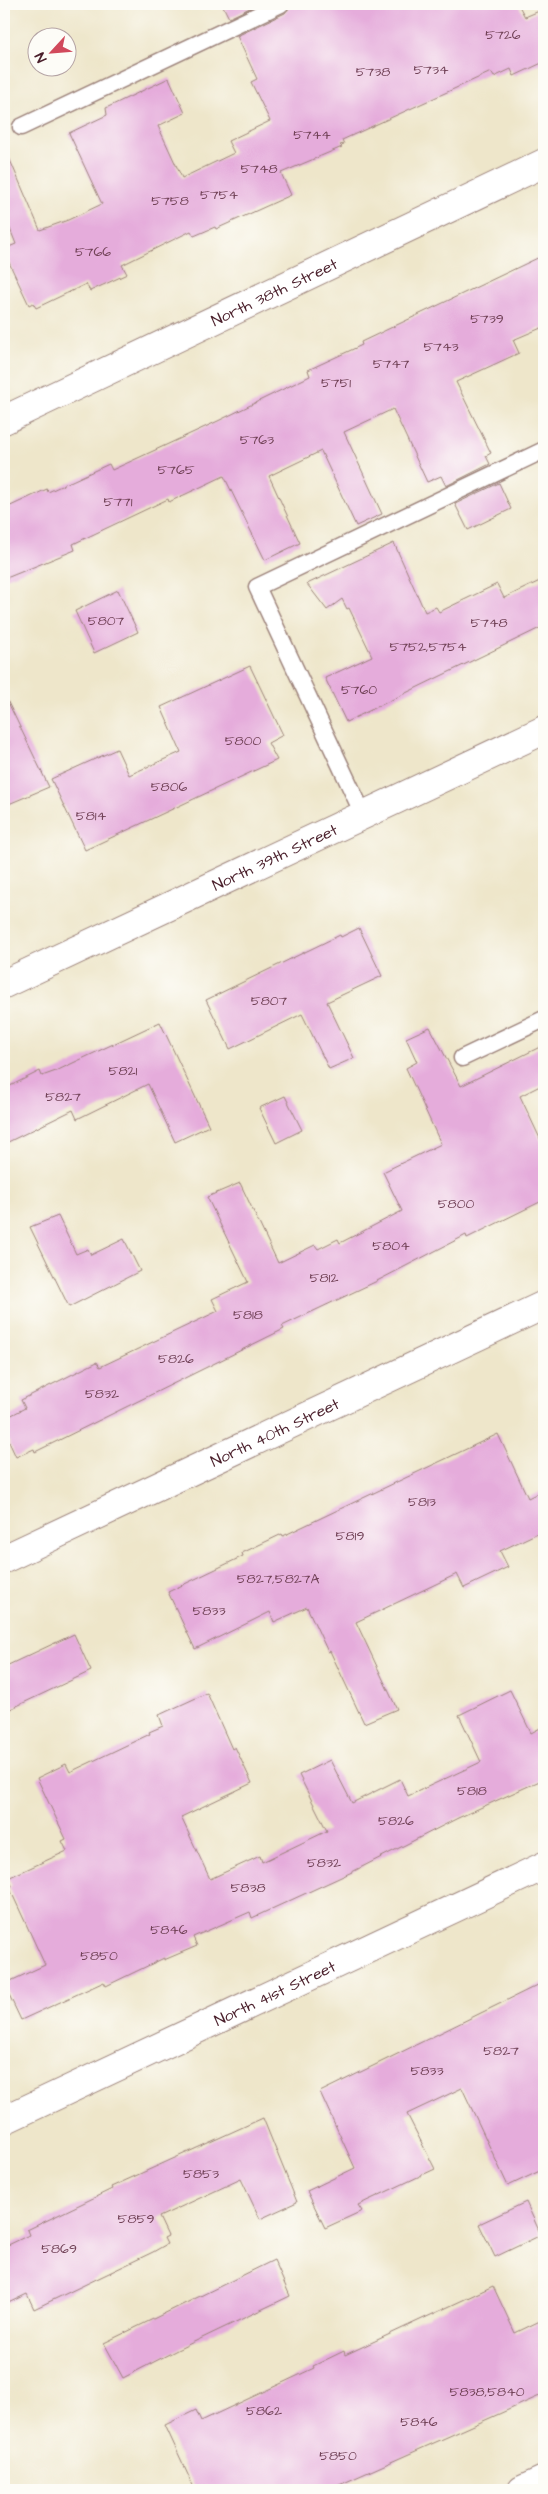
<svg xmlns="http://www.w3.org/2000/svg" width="548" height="2494" viewBox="0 0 548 2494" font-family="'Architects Daughter',sans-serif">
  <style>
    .building { fill: #e5acdb }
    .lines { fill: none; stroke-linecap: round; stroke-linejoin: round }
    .lane-casing { stroke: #9c827a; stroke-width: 19 }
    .street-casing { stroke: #9c827a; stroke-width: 30 }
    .lane { stroke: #fff; stroke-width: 16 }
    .street { stroke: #fff; stroke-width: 28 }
    .labels { text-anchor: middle; stroke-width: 4; stroke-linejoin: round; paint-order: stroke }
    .number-label { font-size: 14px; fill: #714257 }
    .street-label { font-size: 16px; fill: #4a1f2b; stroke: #fdfcf7 }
  </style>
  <rect width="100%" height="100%" fill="#fdfcf7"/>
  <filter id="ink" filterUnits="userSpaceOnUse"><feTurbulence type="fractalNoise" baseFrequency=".02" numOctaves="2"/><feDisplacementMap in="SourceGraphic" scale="10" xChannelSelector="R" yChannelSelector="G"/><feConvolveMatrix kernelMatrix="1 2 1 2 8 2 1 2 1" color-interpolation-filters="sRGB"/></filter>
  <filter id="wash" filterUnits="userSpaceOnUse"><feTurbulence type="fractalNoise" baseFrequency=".0096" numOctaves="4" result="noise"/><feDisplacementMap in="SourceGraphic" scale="20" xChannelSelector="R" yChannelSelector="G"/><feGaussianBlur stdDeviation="1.12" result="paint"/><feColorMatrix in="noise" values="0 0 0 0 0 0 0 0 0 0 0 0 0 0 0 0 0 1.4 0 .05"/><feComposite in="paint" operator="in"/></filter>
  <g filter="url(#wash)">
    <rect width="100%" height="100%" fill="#eee6ca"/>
    <g id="blocks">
      <!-- building -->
      <g class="building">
        <polygon points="222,4 258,4 229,18"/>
        <polygon points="291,4 518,4 525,17 544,9 544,62 514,76 511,69 494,77 491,72 342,140 344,144 340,145 342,147 281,173 291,195 216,229 215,227 194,236 191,231 122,265 127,274 90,291 86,284 36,308 33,303 29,305 4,252 4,249 16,244 4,214 4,146 40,230 68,220 102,204 69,133 107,115 106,108 169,78 185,113 158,126 182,178 234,153 228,141 270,121 251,82 257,79 237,36 285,13"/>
        <polygon points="544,255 544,335 541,328 513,340 519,353 456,382 491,453 486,456 490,464 446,486 441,476 427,482 393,409 344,432 382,514 356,526 321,451 269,476 300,543 265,560 224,476 169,502 168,499 73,544 75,550 4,579 4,509 47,489 48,492 109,464 112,470 218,421 310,376 308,370 362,345 361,342"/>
        <polygon points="499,483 511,509 468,530 455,504"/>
        <polygon points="394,543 425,612 436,607 439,612 497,584 504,598 544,579 544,626 346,722 325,678 372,656 349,608 347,609 342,599 327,610 307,584"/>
        <polygon points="118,590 138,632 94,653 75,611"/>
        <polygon points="250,666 283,735 268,743 277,760 85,850 51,779 117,749 129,775 181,752 161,707"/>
        <polygon points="4,694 49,787 4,806"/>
        <polygon points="359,928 382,976 327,1002 354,1058 329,1069 302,1014 230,1049 206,1000 340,935 341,937"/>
        <polygon points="160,1022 209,1126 175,1142 148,1084 77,1119 73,1110 4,1144 4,1089 40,1071 42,1076 56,1071"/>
        <polygon points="430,1027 461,1086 544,1045 544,1084 520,1096 544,1147 544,1200 467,1238 466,1235 375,1282 282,1326 284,1329 35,1452 34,1449 16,1457 4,1431 4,1419 25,1408 21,1400 97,1362 100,1367 218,1311 212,1299 248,1282 207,1197 240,1183 278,1263 315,1245 318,1249 338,1239 340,1243 402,1211 383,1172 441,1144 406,1068 417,1062 406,1038"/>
        <polygon points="285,1096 302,1130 276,1143 259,1108"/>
        <polygon points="58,1216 76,1254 88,1249 91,1255 124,1239 140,1271 69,1307 30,1227"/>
        <polygon points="498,1434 528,1498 544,1490 544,1530 500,1551 508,1567 464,1588 457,1574 356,1622 397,1709 364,1723 330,1651 328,1652 307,1607 274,1622 270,1612 195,1649 168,1592 243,1556 242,1553 282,1534 283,1536"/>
        <polygon points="74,1634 91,1671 4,1712 4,1667"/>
        <polygon points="510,1690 531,1733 544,1726 544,1779 458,1818 352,1872 252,1918 250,1912 193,1937 197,1946 164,1960 164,1958 106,1986 104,1982 21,2020 4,1984 45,1965 9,1887 12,1886 8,1878 67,1851 62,1841 66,1839 37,1778 66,1764 70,1772 150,1734 149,1732 163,1726 159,1715 207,1693 232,1749 235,1747 252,1783 181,1817 210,1879 260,1856 262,1862 327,1831 299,1775 330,1760 352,1803 400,1779 408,1796 481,1762 459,1715"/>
        <polygon points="544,1982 544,2169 508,2186 462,2088 407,2114 435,2169 358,2205 362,2211 325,2228 307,2191 355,2168 320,2092"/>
        <polygon points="263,2118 297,2202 260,2219 241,2179 159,2217 168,2236 164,2238 167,2244 153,2252 34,2309 27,2294 4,2305 4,2247 29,2235 27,2230 112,2189 111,2187"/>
        <polygon points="526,2202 541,2235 495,2257 479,2224"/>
        <polygon points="274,2260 290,2296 177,2350 123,2378 104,2343"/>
        <polygon points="493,2286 515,2333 544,2319 544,2394 328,2490 195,2490 165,2425 196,2410 201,2421 314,2368 313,2366 344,2351 345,2355"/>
      </g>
    </g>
  </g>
  <g filter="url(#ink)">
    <use href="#blocks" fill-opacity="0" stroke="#9c827a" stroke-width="1"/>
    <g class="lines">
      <defs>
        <g id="lane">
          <polyline points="21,127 281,4"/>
          <polyline points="363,814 257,587 544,450"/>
          <polyline points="462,1058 544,1019"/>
        </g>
        <g id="street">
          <path id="s1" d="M4,420L544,163"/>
          <path id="s2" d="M4,984L544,730"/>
          <path id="s3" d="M4,1559L544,1305"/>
          <path id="s4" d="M4,2120L544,1866"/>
          <polyline points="522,2490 544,2480"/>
        </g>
      </defs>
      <!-- lane casing -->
      <use href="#lane" class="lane-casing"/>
      <!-- street casing -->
      <use href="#street" class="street-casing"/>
      <!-- lane -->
      <use href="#lane" class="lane"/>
      <!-- street -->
      <use href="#street" class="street"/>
    </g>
  </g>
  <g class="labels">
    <!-- number labels -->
    <g class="number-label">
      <text x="503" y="39">5726</text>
      <text x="431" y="74">5734</text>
      <text x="373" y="76">5738</text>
      <text x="312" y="139">5744</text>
      <text x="259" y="173">5748</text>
      <text x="219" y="199">5754</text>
      <text x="170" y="205">5758</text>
      <text x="93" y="256">5766</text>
      <text x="487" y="323">5739</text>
      <text x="441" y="351">5743</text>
      <text x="391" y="368">5747</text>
      <text x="336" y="387">5751</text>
      <text x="257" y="444">5763</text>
      <text x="176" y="474">5765</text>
      <text x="118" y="506">5771</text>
      <text x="106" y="625">5807</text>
      <text x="489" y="627">5748</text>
      <text x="428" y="651">5752,5754</text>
      <text x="359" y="694">5760</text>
      <text x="243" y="745">5800</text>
      <text x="169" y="791">5806</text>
      <text x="91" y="820">5814</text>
      <text x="269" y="1005">5807</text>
      <text x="123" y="1075">5821</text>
      <text x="63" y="1101">5827</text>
      <text x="456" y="1208">5800</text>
      <text x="391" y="1250">5804</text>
      <text x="324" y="1282">5812</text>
      <text x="248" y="1319">5818</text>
      <text x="176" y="1363">5826</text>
      <text x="102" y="1398">5832</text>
      <text x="422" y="1506">5813</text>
      <text x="350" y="1540">5819</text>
      <text x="278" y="1583">5827,5827A</text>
      <text x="209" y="1615">5833</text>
      <text x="472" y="1795">5818</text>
      <text x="396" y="1825">5826</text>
      <text x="324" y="1867">5832</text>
      <text x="248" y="1892">5838</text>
      <text x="169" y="1934">5846</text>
      <text x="99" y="1960">5850</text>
      <text x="501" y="2055">5827</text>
      <text x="427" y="2075">5833</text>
      <text x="201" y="2178">5853</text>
      <text x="136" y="2223">5859</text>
      <text x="59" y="2253">5869</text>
      <text x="487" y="2396">5838,5840</text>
      <text x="264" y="2415">5862</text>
      <text x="419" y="2426">5846</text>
      <text x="338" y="2460">5850</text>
    </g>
    <!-- street labels -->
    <g class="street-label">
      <text dy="6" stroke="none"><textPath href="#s1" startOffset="299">North 38th Street</textPath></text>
      <text dy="6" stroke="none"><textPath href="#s2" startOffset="299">North 39th Street</textPath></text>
      <text dy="6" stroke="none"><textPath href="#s3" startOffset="299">North 40th Street</textPath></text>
      <text dy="6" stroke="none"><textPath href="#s4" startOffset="299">North 41st Street</textPath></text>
    </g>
  </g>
  <!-- margin -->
  <rect width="548" height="2494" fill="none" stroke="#fdfcf7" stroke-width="20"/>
  <!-- north arrow -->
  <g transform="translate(52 52) rotate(244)"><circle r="24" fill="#fdfcf7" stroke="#b5a4a5"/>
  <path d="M0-4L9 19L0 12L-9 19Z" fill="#d1495b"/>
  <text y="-8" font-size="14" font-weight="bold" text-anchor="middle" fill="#4a1f2b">N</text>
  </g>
</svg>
